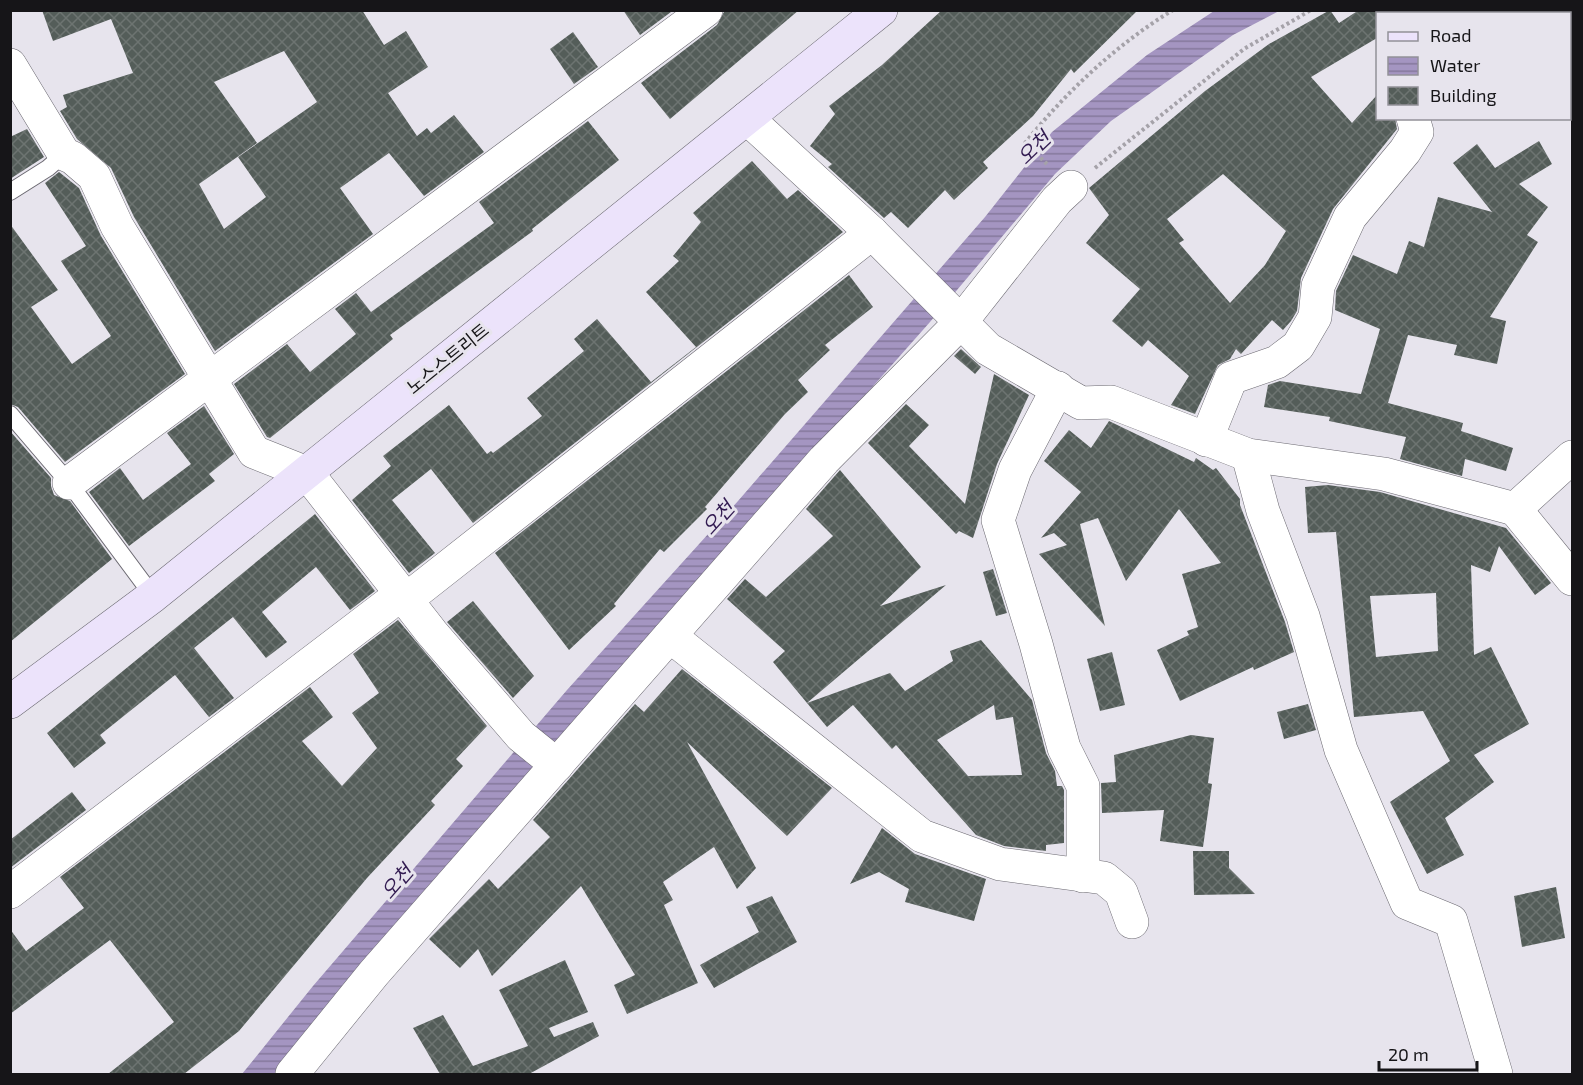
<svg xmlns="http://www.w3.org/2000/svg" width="1583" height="1085" viewBox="0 0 1583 1085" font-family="'Exo 2','Noto Sans KR',sans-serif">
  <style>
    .water { fill: url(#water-rules) }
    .building { fill: url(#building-cross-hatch); fill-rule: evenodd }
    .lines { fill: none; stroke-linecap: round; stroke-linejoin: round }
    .lane-casing { stroke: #6b6971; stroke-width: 18 }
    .street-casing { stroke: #6b6971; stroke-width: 34 }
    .secondary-casing { stroke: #6b6971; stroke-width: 34 }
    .path { stroke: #a5a2a9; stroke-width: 4; stroke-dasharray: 3 3; stroke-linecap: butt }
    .lane { stroke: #fff; stroke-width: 16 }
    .street { stroke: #fff; stroke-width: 33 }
    .secondary { stroke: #ece3fb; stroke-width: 33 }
    .labels { text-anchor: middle; stroke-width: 6; stroke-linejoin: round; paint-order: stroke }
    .street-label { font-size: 18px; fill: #161518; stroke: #e7e4ed }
    .water-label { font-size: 20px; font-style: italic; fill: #321b51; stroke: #e7e4ed }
  </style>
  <defs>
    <pattern id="water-rules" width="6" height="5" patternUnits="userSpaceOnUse" patternTransform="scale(1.5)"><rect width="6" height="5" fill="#a495c1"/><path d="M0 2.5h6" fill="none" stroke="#85789c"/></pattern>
    <pattern id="building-cross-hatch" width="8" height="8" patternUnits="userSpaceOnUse" patternTransform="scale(1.5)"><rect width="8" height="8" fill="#545d59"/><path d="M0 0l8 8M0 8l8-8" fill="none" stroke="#6d7471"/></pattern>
  </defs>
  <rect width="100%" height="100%" fill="#e7e4ed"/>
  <!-- water -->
  <polygon class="water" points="1214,11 1279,11 1233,35 1111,121 1055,174 930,322 471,840 274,1074 242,1074 313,986 567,690 738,501 985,217 1052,132 1147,55"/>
  <!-- building -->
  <g class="building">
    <path d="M42,10H362L384,45L406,31L428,67L388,93L417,136L427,128L431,133L454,115L484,152L424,196L389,153L340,188L373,234L215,351L134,217L111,168L77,139L60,111L67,107L63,95L133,73L111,19L53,41ZM284,51L317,102L238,157L266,197L224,229L199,184L257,143L214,82Z"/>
    <polygon points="623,10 670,10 671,12 640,35"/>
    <polygon points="725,10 799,10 670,119 641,83 717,25"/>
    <polygon points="942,10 1138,10 1074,73 1071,69 1033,116 983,162 988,168 954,200 945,190 908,228 891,212 884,218 828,167 832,164 810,146 835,114 829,106 882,65"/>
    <path d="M1330,10L1339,23L1359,10H1377V38L1311,77L1352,123L1377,95V118H1395L1397,129L1333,209L1301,278L1297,311L1291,321L1283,330L1272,320L1241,354L1236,349L1230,359L1218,365L1195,414L1171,405L1189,376L1148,340L1142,347L1112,321L1140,289L1086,243L1109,215L1089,188L1205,91L1269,44ZM1223,174L1286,231L1265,265L1230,303L1179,243L1184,240L1167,219Z"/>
    <polygon points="573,32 598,67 574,84 550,49"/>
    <polygon points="588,121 619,160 532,229 533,231 390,335 393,339 270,438 267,437 234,384 287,344 310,372 356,334 335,309 356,293 371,312 494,223 479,202"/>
    <polygon points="27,129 44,157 10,179 10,137"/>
    <polygon points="1539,141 1552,164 1519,184 1548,207 1527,235 1538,242 1490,317 1506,321 1497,364 1454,355 1457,345 1408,335 1388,403 1463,423 1461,431 1513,448 1506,471 1465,459 1462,476 1400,459 1406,437 1329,421 1330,417 1264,407 1268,385 1280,381 1361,394 1380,329 1335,310 1336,291 1353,255 1397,274 1409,241 1424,247 1438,197 1492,212 1453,163 1477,144 1495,168"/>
    <polygon points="752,161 787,199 798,190 843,232 473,523 431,469 392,500 435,553 409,573 352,500 391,466 383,456 449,405 487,454 491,451 493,453 542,416 527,398 584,351 574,339 597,319 651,382 696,347 646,292 679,261 673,256 701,222 693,213"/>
    <polygon points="59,172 79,188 101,236 185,374 65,462 18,407 10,404 10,224 58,290 31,307 72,364 111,336 61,261 86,246 45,183"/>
    <polygon points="849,275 873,307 825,345 830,350 798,380 808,392 785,414 705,507 707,509 664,552 660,549 614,604 616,606 569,650 495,553"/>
    <polygon points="961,349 981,367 975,374 954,356"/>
    <polygon points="994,374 1029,395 997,464 973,538 959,531 956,534 868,443 906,404 929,425 909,446 965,504"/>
    <polygon points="204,406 234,454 209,474 215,481 129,546 89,492 120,468 143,500 191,464 167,433"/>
    <polygon points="1109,421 1194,462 1196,458 1213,470 1216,468 1240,499 1240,505 1285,622 1294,652 1254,670 1253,667 1180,701 1157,650 1189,635 1187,631 1198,627 1182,574 1221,563 1179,509 1126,581 1098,518 1080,524 1105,626 1039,554 1067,545 1054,533 1041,538 1081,492 1044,461 1069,430 1091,448"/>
    <polygon points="10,431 51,478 51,486 54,495 70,501 112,559 10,642"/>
    <polygon points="840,470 921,567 880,606 946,585 807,703 773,662 785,651 727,599 745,579 766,597 833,536 806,509"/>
    <path d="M1328,485L1380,492L1506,528L1551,583L1535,595L1499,546L1490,572L1471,565L1474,655L1491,647L1529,724L1474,755L1494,782L1445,818L1464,855L1427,874L1390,802L1450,761L1423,711L1354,717L1336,532L1308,533L1305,487ZM1436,593L1438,651L1376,657L1370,596Z"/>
    <polygon points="315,514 375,591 350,610 316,567 262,612 287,642 266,658 233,617 194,648 234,698 209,717 175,675 100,735 106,743 74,768 47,733"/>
    <polygon points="993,569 1007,613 996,616 983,572"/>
    <polygon points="473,601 534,676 513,698 447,622"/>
    <polygon points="398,620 487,726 456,759 463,766 431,801 435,805 367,878 239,1031 184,1074 108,1074 174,1022 110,940 10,1014 10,929 26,951 84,908 60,877 310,687 333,717 302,741 342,786 377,748 352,713 379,693 353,654"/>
    <path d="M981,640L1032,700L1046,753L1055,771L1057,786H1062L1064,790V843L1046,845V851L1004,846L976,835L896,745L892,749L853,705L827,727L807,703L890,673L905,691L953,661L950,651ZM994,705L996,720L1013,717L1022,775L968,776L937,740Z"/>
    <polygon points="1112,652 1125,705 1100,711 1087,659"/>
    <polygon points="682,669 832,788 787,836 687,742 756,868 737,889 714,847 663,882 673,900 664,905 698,983 627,1014 614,985 635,975 581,886 492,976 478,949 460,968 429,939 489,879 498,889 550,837 533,820 635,704 644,712"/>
    <polygon points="1308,704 1316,730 1284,739 1277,712"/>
    <polygon points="1191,735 1214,738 1208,783 1212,784 1203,847 1160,841 1164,810 1102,813 1101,783 1116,782 1114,755"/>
    <polygon points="72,792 86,810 10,868 10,840"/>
    <polygon points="882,828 915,854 986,879 974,921 905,902 909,889 879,872 850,884"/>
    <polygon points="1193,851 1229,851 1229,868 1255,894 1194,895"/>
    <polygon points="1556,887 1565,938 1522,947 1514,896"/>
    <polygon points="772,896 797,942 714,988 700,965 759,932 746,907"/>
    <polygon points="565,960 588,1012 549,1028 554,1037 593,1022 599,1036 529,1074 440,1074 413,1028 443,1015 473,1066 528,1046 499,990"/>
  </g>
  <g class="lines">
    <defs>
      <g id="lane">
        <polyline points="10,192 48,168 64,154"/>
        <polyline points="10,414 69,483 153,596"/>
      </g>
      <g id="street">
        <polyline points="1570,22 1572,21"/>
        <polyline points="10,65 64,154 73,158 94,176 117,226 254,452 307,473 432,633 521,736 557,765"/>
        <polyline points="747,118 872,233 988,349 1081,403 1111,402 1248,455 1384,474 1515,509 1572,457"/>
        <polyline points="1058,388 1015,470 998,520 1036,644 1064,748 1083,786 1083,876"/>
        <polyline points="1206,440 1231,378 1277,362 1298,346 1315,317 1318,286 1350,217 1405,151 1417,132 1413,118"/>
        <polyline points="1248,455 1263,511 1303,616 1341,750 1407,903 1451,921 1496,1074"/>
        <polyline points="69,483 706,10"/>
        <polyline points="1515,509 1572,579"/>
        <polyline points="670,636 922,836 1000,864 1104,878 1121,892 1132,922"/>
        <polyline points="10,892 391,602 407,599 872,233"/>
        <polyline points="292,1074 374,973 824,460 960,323 1057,200 1071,187"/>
      </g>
      <polyline id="secondary" points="10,702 153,596 881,10"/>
    </defs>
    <!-- lane casing -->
    <use href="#lane" class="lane-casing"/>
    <!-- street casing -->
    <use href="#street" class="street-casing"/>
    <!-- secondary casing -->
    <use href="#secondary" class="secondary-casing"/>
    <!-- path -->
    <g class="path">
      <path d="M1047,164L1025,143C1066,92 1117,44 1173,10"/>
      <polyline points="1095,168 1244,49 1311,10"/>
    </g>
    <!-- lane -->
    <use href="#lane" class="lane"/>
    <!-- street -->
    <use href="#street" class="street"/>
    <!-- secondary -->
    <use href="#secondary" class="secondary"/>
  </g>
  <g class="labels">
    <!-- street labels -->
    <g class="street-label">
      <text transform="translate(448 359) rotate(-39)" y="6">노스스트리트</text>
    </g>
    <!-- water labels -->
    <g class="water-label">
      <text transform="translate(1034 148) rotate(-44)" y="7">오천</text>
      <text transform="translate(718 518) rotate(-48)" y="7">오천</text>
      <text transform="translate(397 882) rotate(-49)" y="7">오천</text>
    </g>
  </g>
  <!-- border -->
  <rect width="1583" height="1085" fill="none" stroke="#161518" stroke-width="24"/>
  <!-- legend -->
  <rect x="1376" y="12" width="195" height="108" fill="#e7e4ed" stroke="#939198" stroke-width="1.5"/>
  <rect x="1388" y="32" width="30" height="9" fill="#ece3fb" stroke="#939198" stroke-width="1.5"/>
  <text x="1430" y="42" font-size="18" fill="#161518">Road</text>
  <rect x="1388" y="57" width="30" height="18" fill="url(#water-rules)" stroke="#939198" stroke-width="1.5"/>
  <text x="1430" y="72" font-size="18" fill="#161518">Water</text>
  <rect x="1388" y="87" width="30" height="18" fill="url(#building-cross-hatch)" stroke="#939198" stroke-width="1.5"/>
  <text x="1430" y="102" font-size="18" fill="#161518">Building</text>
  <!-- scale -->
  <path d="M1379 1061v9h98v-9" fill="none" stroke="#161518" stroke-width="3"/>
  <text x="1388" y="1061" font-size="18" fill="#161518" stroke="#e7e4ed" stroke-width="4.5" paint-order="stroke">20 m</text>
</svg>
